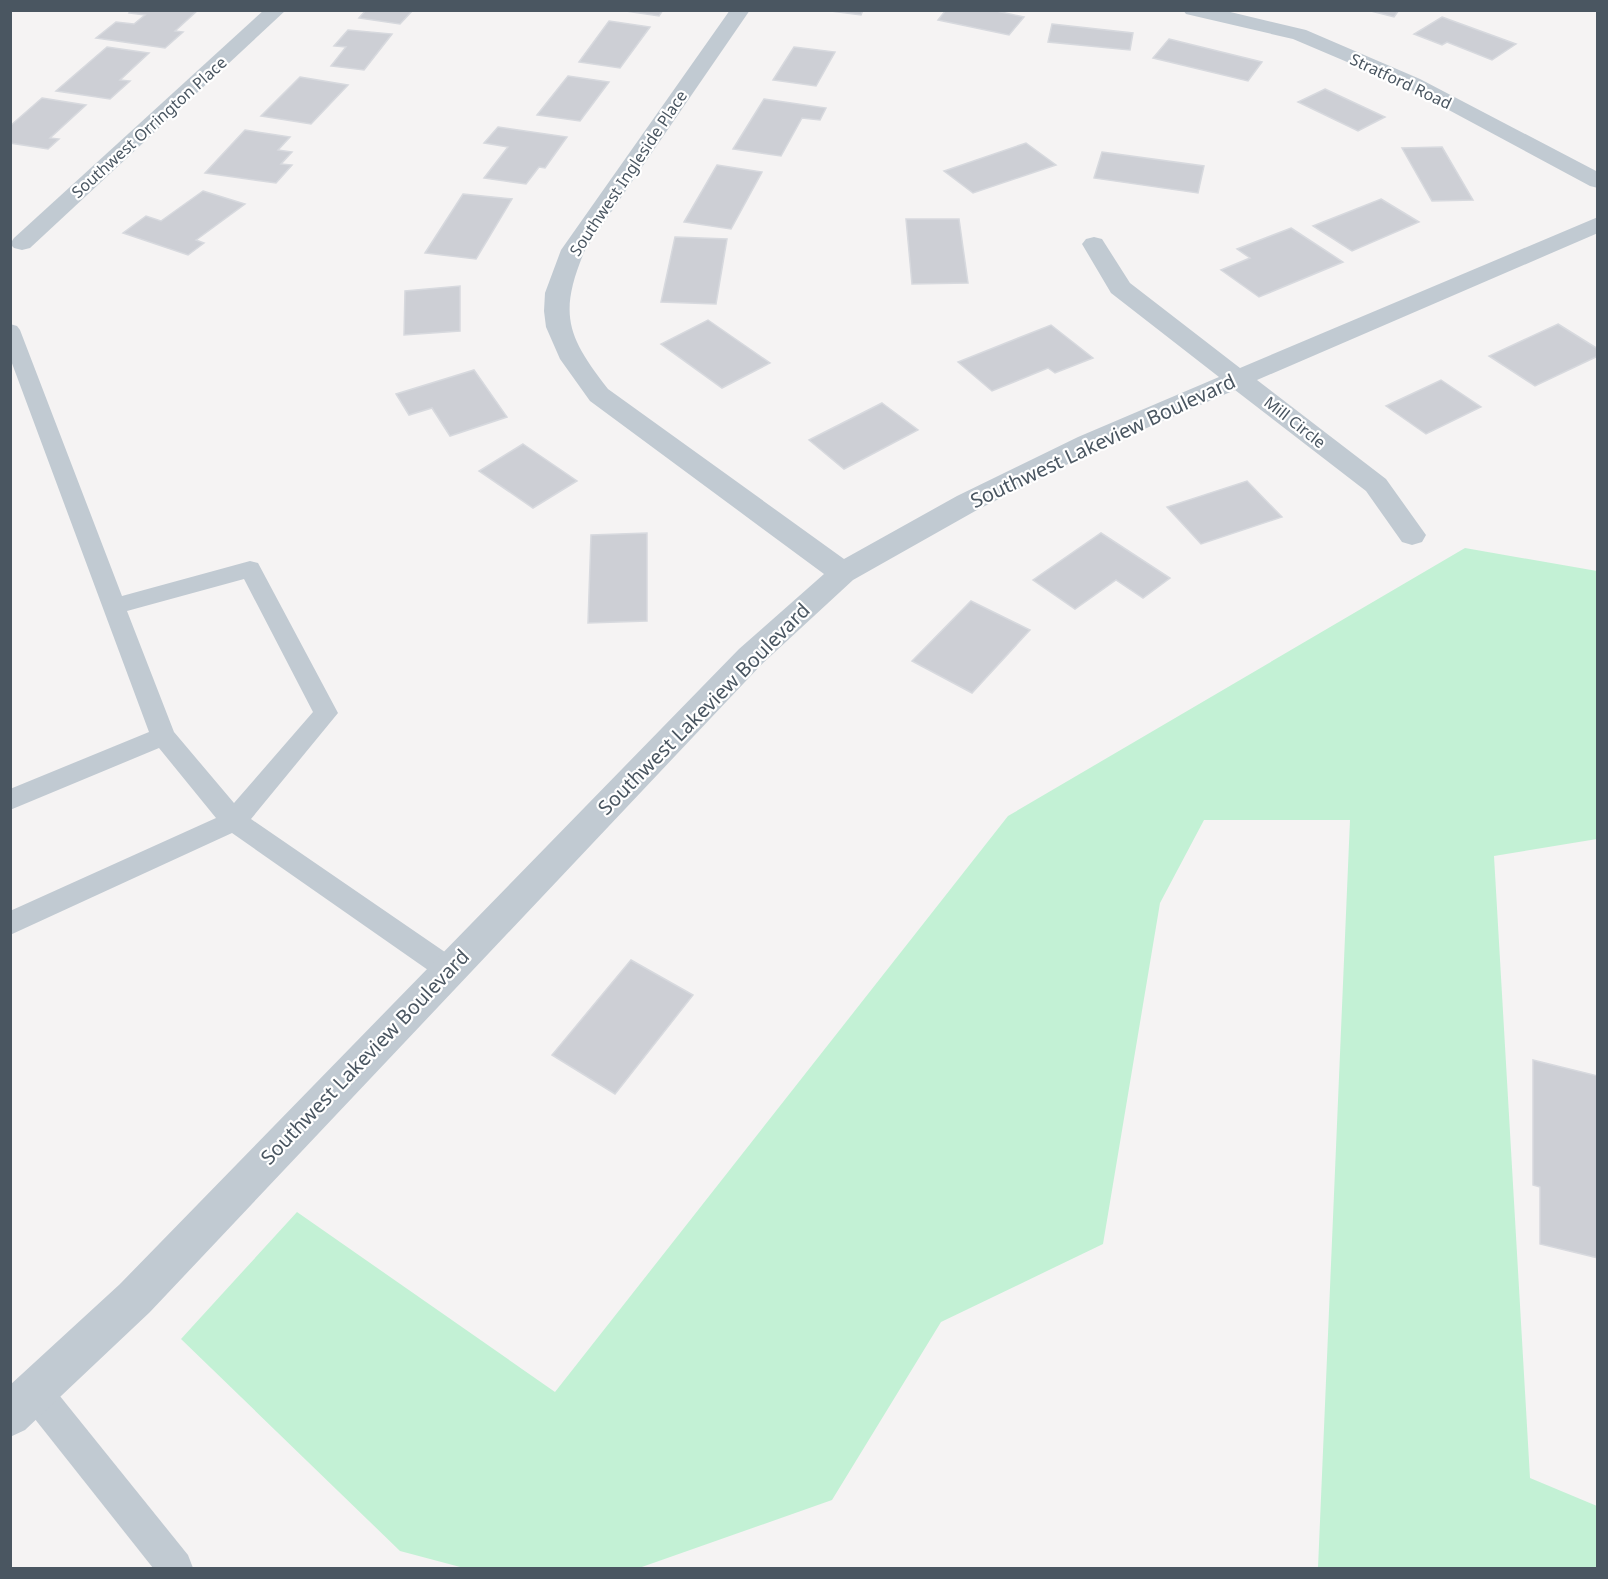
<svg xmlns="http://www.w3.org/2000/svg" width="1608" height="1579" viewBox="0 0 1608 1579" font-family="'Noto Sans',sans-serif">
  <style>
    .green { fill: #c3f1d5 }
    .building { fill: #cdcfd5; stroke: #d7d9de; stroke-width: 1.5 }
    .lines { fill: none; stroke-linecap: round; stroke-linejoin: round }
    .lane { fill: #c1cad2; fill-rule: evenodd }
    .street { fill: #c1cad2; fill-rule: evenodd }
    .labels { text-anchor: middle; stroke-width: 4.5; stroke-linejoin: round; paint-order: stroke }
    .far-street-label { font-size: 16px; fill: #4a5661; stroke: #fff }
    .street-label { font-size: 20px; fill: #4a5661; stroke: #fff }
  </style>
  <rect width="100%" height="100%" fill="#f5f3f3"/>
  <!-- green -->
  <polygon class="green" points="1465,548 1597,571 1597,839 1494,856 1530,1478 1597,1506 1597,1568 1318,1568 1350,820 1204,820 1160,903 1103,1244 941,1322 832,1500 639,1568 464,1568 400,1551 181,1339 297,1212 555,1392 1008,816"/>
  <!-- building -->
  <g class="building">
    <polygon points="131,10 198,10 175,31 183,32 165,48 96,38 116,22 134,24 145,15 129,13"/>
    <polygon points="366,10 413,10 400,24 359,18"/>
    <polygon points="619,10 663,10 659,16"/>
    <polygon points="823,10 863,10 861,15"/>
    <polygon points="946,10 992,10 1024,17 1009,35 938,20"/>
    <polygon points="1367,10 1399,10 1394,17"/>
    <polygon points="1442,17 1516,44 1492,60 1447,42 1442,45 1414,34"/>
    <polygon points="609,21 650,27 620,68 579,62"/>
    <polygon points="1052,24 1133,33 1130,50 1048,42"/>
    <polygon points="348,30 392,34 364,70 331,66 346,47 334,46"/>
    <polygon points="1169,39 1262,62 1248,81 1153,58"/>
    <polygon points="107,47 149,53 120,80 130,81 110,99 56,91"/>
    <polygon points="794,47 835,52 816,86 773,80"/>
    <polygon points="568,76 609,82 580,121 537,115"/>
    <polygon points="300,77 348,85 311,124 261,116"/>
    <polygon points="1325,89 1385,117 1358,131 1298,102"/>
    <polygon points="42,98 86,105 50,138 59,139 48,149 10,143 10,126"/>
    <polygon points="764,99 826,108 820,120 802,118 781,156 733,149"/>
    <polygon points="498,127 567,137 545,168 539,167 526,184 484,178 508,147 484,143"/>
    <polygon points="245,130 290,137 278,150 292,152 281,164 292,165 276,183 205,173"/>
    <polygon points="1026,143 1056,165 973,193 944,171"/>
    <polygon points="1442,147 1473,200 1432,201 1402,148"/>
    <polygon points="1102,152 1204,166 1198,193 1094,178"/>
    <polygon points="717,165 762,172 731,229 684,222"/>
    <polygon points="203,191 245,204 196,240 204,243 188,255 123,233 146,216 161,221"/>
    <polygon points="463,194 512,199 476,259 425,253"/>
    <polygon points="1381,199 1419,222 1352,251 1313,226"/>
    <polygon points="906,219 959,219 968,283 912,284"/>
    <polygon points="1291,228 1343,262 1259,297 1221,270 1250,258 1237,249"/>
    <polygon points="675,237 727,239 716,304 661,302"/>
    <polygon points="460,286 460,331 404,335 405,291"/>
    <polygon points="708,320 770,363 722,388 661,344"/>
    <polygon points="1558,324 1598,349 1598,356 1535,386 1489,356"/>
    <polygon points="1051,325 1093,358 1055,373 1048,368 992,391 958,362"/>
    <polygon points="474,370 507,417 450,436 432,408 409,415 396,394"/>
    <polygon points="1441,380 1481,407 1426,434 1386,406"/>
    <polygon points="882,403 918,430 844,469 809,440"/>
    <polygon points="523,444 577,481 533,508 479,471"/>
    <polygon points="1247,481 1282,517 1201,544 1167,507"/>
    <polygon points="647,533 647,621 588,623 591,535"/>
    <polygon points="1101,533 1170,578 1143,598 1116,580 1075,609 1033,580"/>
    <polygon points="971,601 1030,630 972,693 912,661"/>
    <polygon points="631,960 693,995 615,1094 552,1055"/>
    <polygon points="1533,1060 1598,1076 1598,1258 1540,1244 1540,1187 1533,1185"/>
  </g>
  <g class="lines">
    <!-- lane -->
    <g class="lane">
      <path d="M10,324L17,326L20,330L122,596L250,561L258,563L338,713L251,819L458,961L462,969L458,977L448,981L438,977L232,833L10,935V911L216,818L159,748L10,810V789L149,732L10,358ZM244,579L313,712L234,803L174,732L127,611Z"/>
      <polygon points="35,1375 47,1380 188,1555 193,1568 153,1568 23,1404 18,1392 23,1380"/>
    </g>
    <!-- street -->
    <g class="street">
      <polygon points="264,10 286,10 30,248 22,250 14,248 10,244 14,238"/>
      <path d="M730,10H750L585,250C558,314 567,336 608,389L844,559L957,496L1078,437L1219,377L1111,293L1082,244L1086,239L1094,237L1102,239L1130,283L1240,368L1598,217V233L1257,380L1386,479L1426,535L1422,542L1412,545L1402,542L1366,491L1235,390L1098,449L977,510L853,580L761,665L150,1312L25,1430L10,1437V1385L120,1284L739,649L824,574L590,401L560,359L546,327L544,311L545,293L561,250Z"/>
      <polygon points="1183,10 1222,10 1306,30 1420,79 1598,172 1598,188 1590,186 1406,87 1293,39 1186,14"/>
    </g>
  </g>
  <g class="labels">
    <!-- far-street labels -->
    <g class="far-street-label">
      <text transform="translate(1401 81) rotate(25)" y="6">Stratford Road</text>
      <text transform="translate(149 127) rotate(-42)" y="6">Southwest Orrington Place</text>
      <text transform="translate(628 173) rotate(-56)" y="6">Southwest Ingleside Place</text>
      <text transform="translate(1295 422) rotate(38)" y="6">Mill Circle</text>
    </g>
    <!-- street labels -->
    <g class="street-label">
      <text transform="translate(1103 441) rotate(-25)" y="7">Southwest Lakeview Boulevard</text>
      <text transform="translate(704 709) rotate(-45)" y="7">Southwest Lakeview Boulevard</text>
      <text transform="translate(365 1057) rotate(-46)" y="7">Southwest Lakeview Boulevard</text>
    </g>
  </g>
  <!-- border -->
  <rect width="1608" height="1579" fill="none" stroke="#4a5661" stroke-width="24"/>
</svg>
